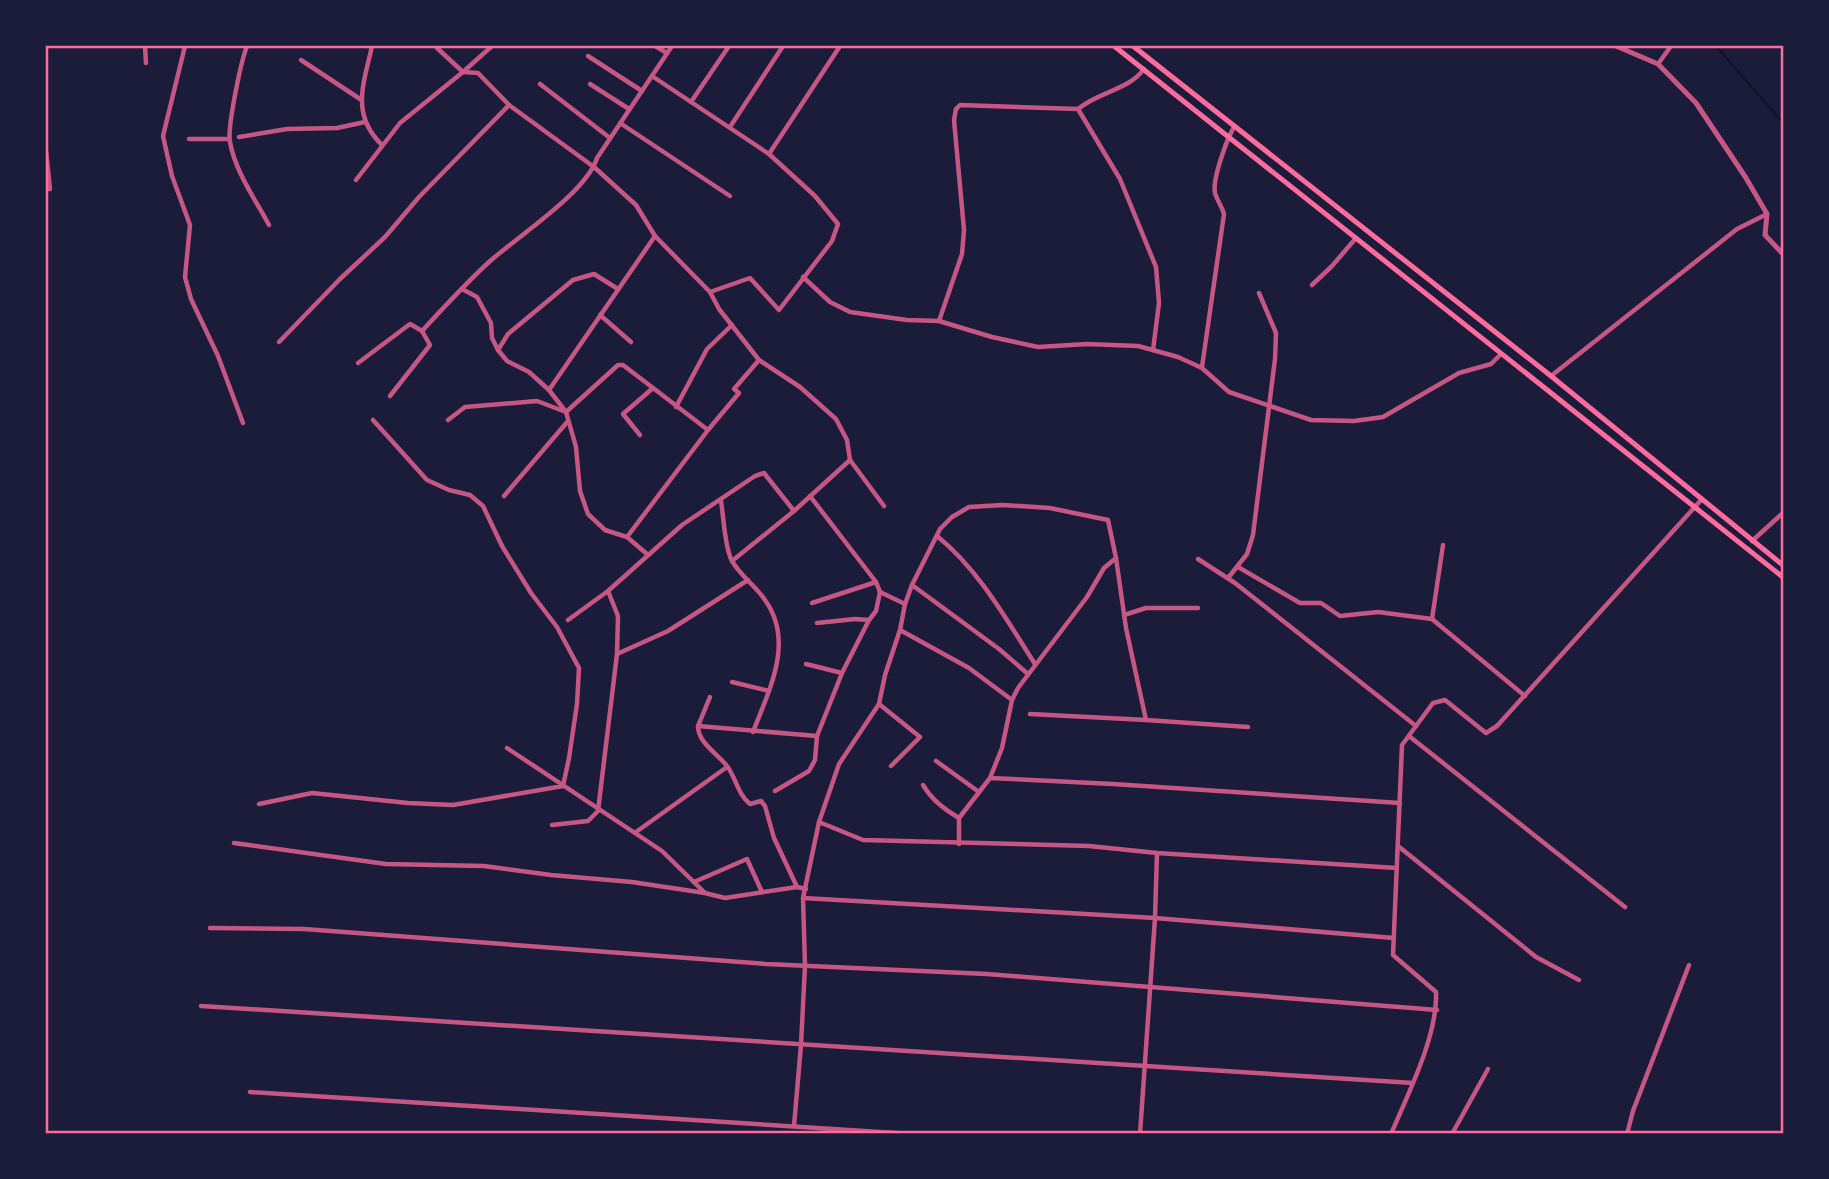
<svg xmlns="http://www.w3.org/2000/svg" width="1829" height="1179" viewBox="0 0 1829 1179" font-family="Helvetica,sans-serif">
  <style>
    .lines { fill: none; stroke-linecap: round; stroke-linejoin: round }
    .stream { stroke: #12122b; stroke-width: 2.5 }
    .minor { stroke: #c65784; stroke-width: 4.5 }
    .tertiary { stroke: #c65784; stroke-width: 5 }
    .secondary { stroke: #ff6b9d; stroke-width: 5 }
    .neatline { fill: none; stroke: #ff6b9d; stroke-width: 2.5 }
  </style>
  <rect width="100%" height="100%" fill="#1b1b3a"/>
  <g class="lines">
    <!-- stream -->
    <polyline class="stream" points="1716,46 1784,124"/>
    <!-- minor -->
    <g class="minor">
      <polyline points="145,46 146,63"/>
      <polyline points="185,46 163,136 172,176 190,225 185,277 191,299 218,356 243,423"/>
      <path d="M247,46C241,61 227,128 230,142C235,171 255,199 269,225"/>
      <path d="M372,46C364,83 350,114 382,145"/>
      <polyline points="438,46 437,48 463,72 478,73 509,105 594,167 636,205 655,236 710,292 719,309 759,360 800,387 836,419 847,440 850,460 884,506"/>
      <polyline points="655,46 667,53"/>
      <polyline points="588,56 642,91"/>
      <polyline points="301,60 360,99"/>
      <polyline points="1658,64 1671,46"/>
      <polyline points="652,76 769,154 815,196 838,224 832,241 779,310 750,278 710,292"/>
      <polyline points="540,84 610,138"/>
      <polyline points="590,84 629,109"/>
      <polyline points="691,102 729,46"/>
      <polyline points="1078,109 1120,179 1156,267 1159,303 1153,350"/>
      <polyline points="620,123 730,196"/>
      <polyline points="730,127 783,46"/>
      <polyline points="239,137 287,129 337,128 365,122"/>
      <polyline points="189,139 229,139"/>
      <polyline points="46,151 50,189 46,189"/>
      <polyline points="769,154 840,46"/>
      <polyline points="356,180 400,123 463,72 492,46"/>
      <polyline points="803,277 830,302 850,312 907,320 939,321 992,337 1038,347 1087,344 1138,346 1178,357 1202,368 1229,392 1311,420 1354,421 1383,417 1459,373 1491,364 1501,354"/>
      <polyline points="1312,285 1332,266 1356,238"/>
      <polyline points="462,289 477,297 491,323 492,338 498,350 507,361 529,372 549,390 566,412 576,447 580,491 588,514 605,530 627,537 647,554"/>
      <polyline points="600,315 631,342"/>
      <path d="M939,321L962,254L964,230L954,120L956,109L960,105L1078,109C1098,92 1129,90 1144,69"/>
      <path d="M422,331C444,307 465,284 489,262C518,236 586,193 597,158L672,46"/>
      <polyline points="279,342 340,279 385,237 419,197 509,105"/>
      <polyline points="498,350 508,334 573,280 594,274 618,289"/>
      <polyline points="358,363 410,324 422,331 430,345 390,396"/>
      <path d="M1202,367L1224,214C1222,207 1217,200 1215,193C1212,179 1227,139 1234,127"/>
      <polyline points="1551,376 1737,229 1767,214"/>
      <polyline points="549,390 655,236"/>
      <polyline points="676,407 707,349 732,325"/>
      <polyline points="448,420 465,407 537,401 566,412 618,365 623,365 708,430 627,537"/>
      <polyline points="708,430 739,393 734,389 759,360"/>
      <polyline points="640,435 623,414 653,388"/>
      <polyline points="504,496 568,421"/>
      <polyline points="810,496 876,582 880,592 905,604"/>
      <path d="M721,501C724,519 724,542 731,559C738,574 756,586 765,600C795,642 769,690 753,732"/>
      <path d="M937,536C979,570 1006,619 1035,664"/>
      <polyline points="1752,541 1784,512"/>
      <polyline points="1198,559 1235,583 1416,726"/>
      <polyline points="732,561 794,511 850,460"/>
      <polyline points="1238,567 1300,603 1321,603 1340,616 1378,612 1432,619 1525,696"/>
      <polyline points="1228,578 1247,554 1253,535 1275,359 1276,333 1259,293"/>
      <polyline points="912,585 999,649 1028,674"/>
      <polyline points="812,603 876,582"/>
      <polyline points="1124,615 1146,608 1198,608"/>
      <polyline points="1432,619 1443,545"/>
      <polyline points="568,620 608,591 682,525 755,476 764,473 794,511"/>
      <polyline points="817,623 855,619 869,620"/>
      <polyline points="900,630 969,668 1012,700"/>
      <polyline points="617,654 668,631 748,580"/>
      <polyline points="806,664 842,673"/>
      <polyline points="732,682 769,691"/>
      <polyline points="879,704 920,737 891,766"/>
      <polyline points="1030,714 1146,720"/>
      <polyline points="698,726 710,697"/>
      <polyline points="1409,736 1625,907"/>
      <polyline points="507,748 662,851 704,892"/>
      <polyline points="936,761 979,792"/>
      <polyline points="990,778 1113,784 1400,803"/>
      <path d="M923,785C932,800 944,809 959,818"/>
      <polyline points="775,791 809,771 815,760 817,736 842,673 869,620 876,611 880,592"/>
      <polyline points="259,804 312,793 408,803 453,805 563,786 569,758 577,704 579,668 557,627 531,593 502,546 483,506 470,495 449,490 427,480 373,420"/>
      <polyline points="819,822 863,840 1089,846 1157,853 1397,868"/>
      <polyline points="552,825 588,821 598,811 617,654 618,616 608,591"/>
      <polyline points="636,832 727,767"/>
      <polyline points="234,843 386,864 484,866 551,875 632,882 705,893 725,898 797,887 806,889"/>
      <polyline points="959,844 959,818 990,778 1002,748 1012,700 1018,688 1087,597 1104,568 1116,558"/>
      <polyline points="1398,846 1536,957 1579,980"/>
      <polyline points="694,882 747,859 762,892"/>
      <path d="M797,887L774,838L765,806L761,801L750,804C738,795 736,778 727,766C717,753 698,743 698,726L817,736"/>
      <polyline points="803,898 1155,918 1394,938"/>
      <polyline points="210,928 304,929 766,964 987,974 1437,1010"/>
      <polyline points="201,1006 1413,1083"/>
      <polyline points="250,1092 912,1134"/>
      <polyline points="794,1126 801,1045 805,966 803,898 819,822 839,764 879,704 885,675 900,630 905,604 912,585 940,529 952,517 969,507 1003,505 1050,508 1108,520 1116,558 1126,628 1146,720 1248,727"/>
      <polyline points="1140,1134 1155,918 1157,853"/>
      <path d="M1391,1134C1408,1094 1438,1035 1436,992L1393,955L1402,745L1433,703L1445,700L1486,733L1497,726L1702,499"/>
      <polyline points="1452,1134 1488,1069"/>
      <polyline points="1627,1134 1633,1111 1689,965"/>
    </g>
    <!-- tertiary -->
    <polyline class="tertiary" points="1616,46 1658,64 1696,103 1746,178 1767,214 1765,235 1784,255"/>
    <!-- secondary -->
    <g class="secondary">
      <polyline points="1114,46 1784,578"/>
      <polyline points="1133,46 1551,376 1784,566"/>
    </g>
  </g>
  <!-- border -->
  <rect width="1829" height="1179" fill="none" stroke="#1b1b3a" stroke-width="94"/>
  <rect x="47" y="47" width="1735" height="1085" class="neatline"/>
</svg>
